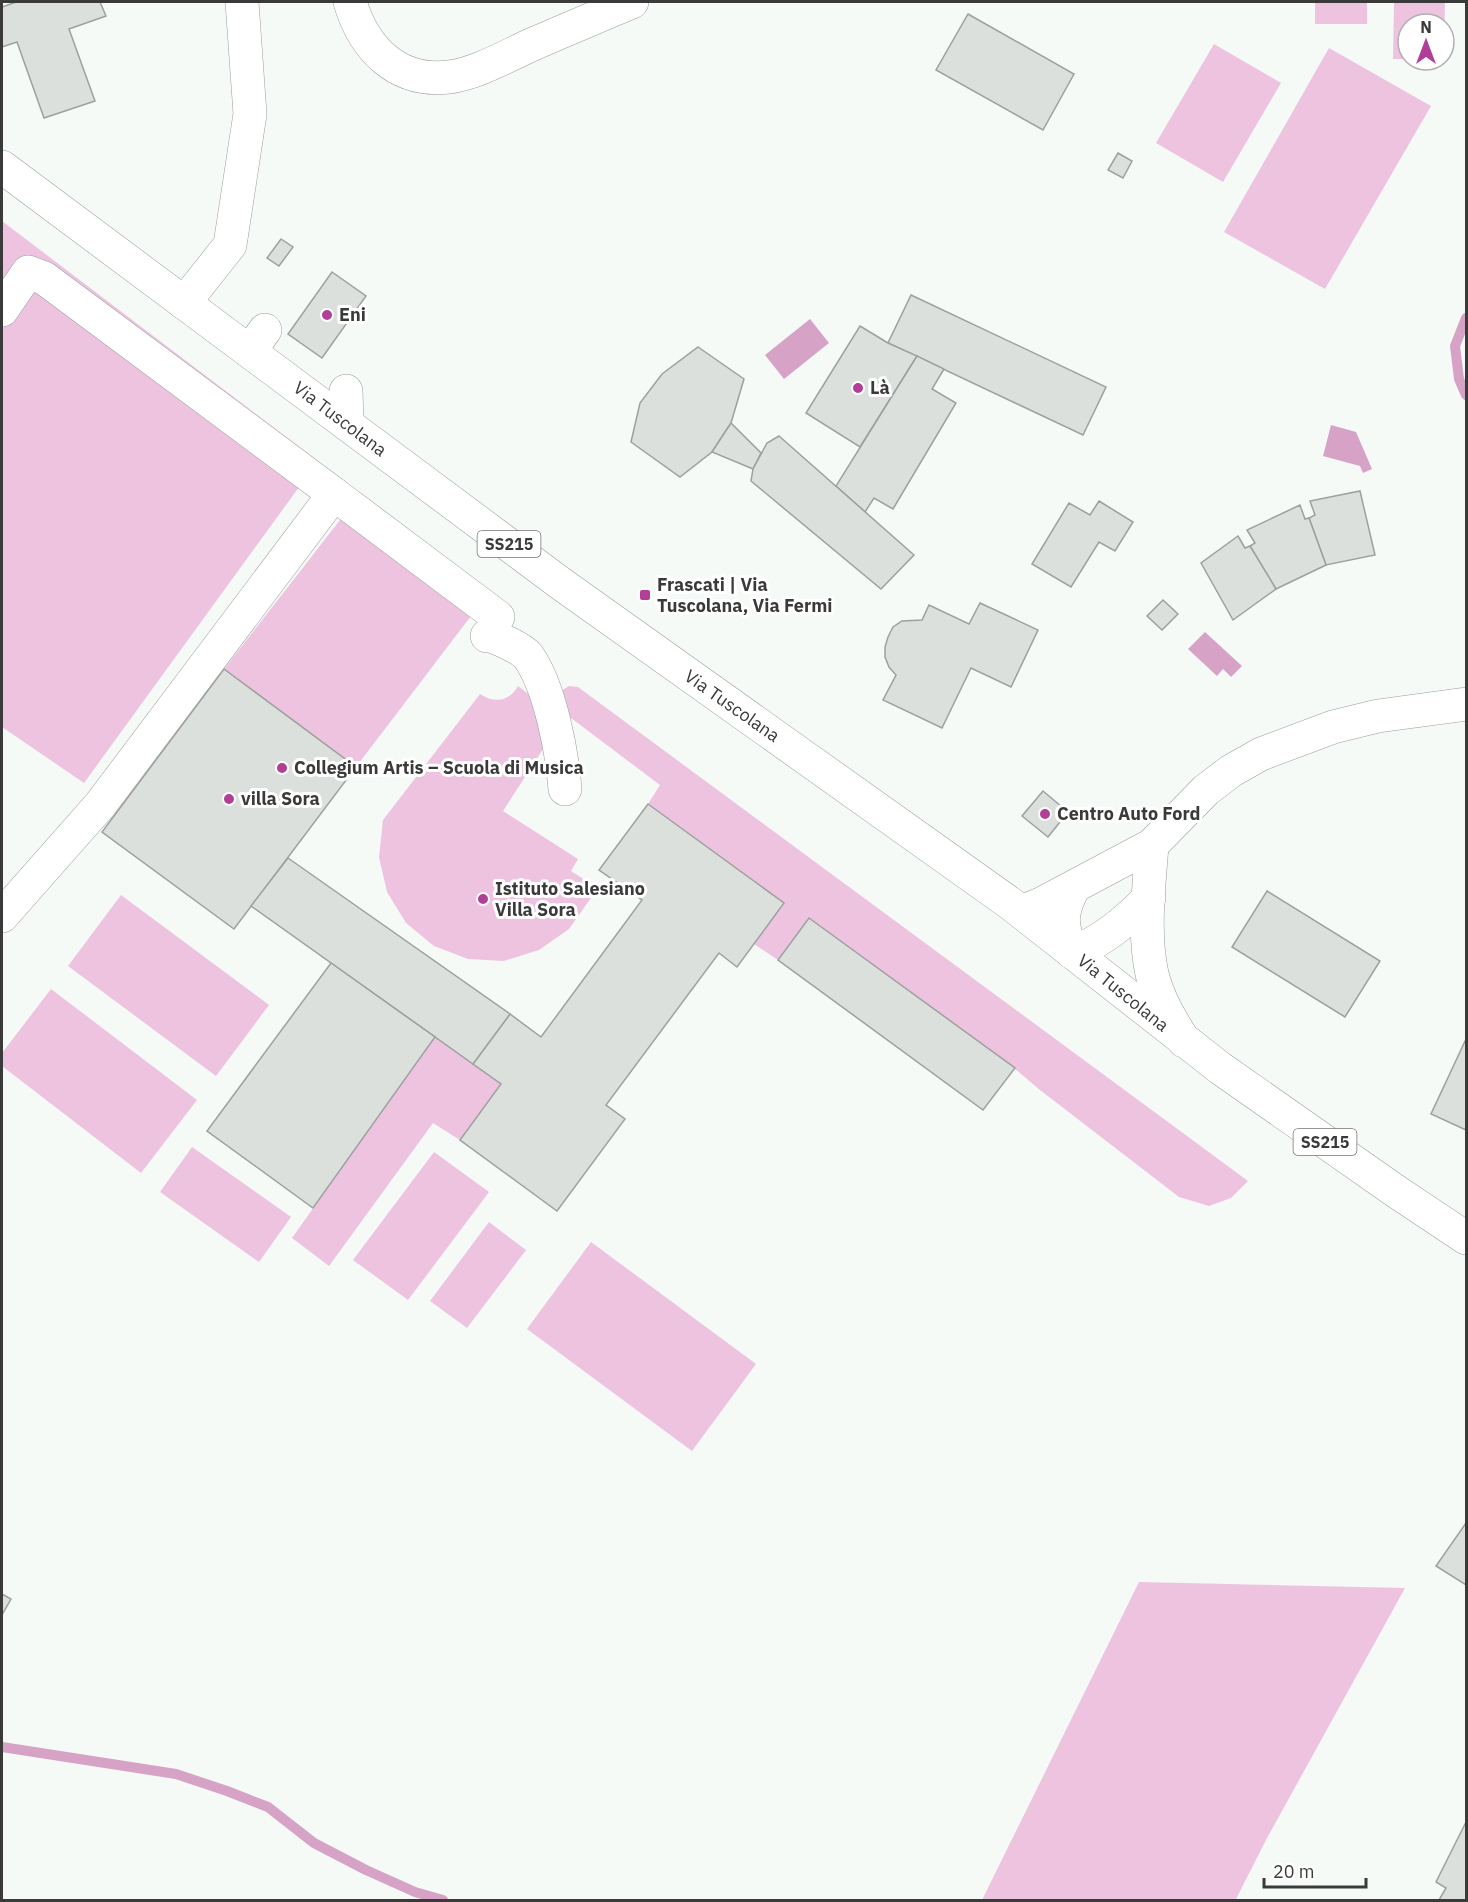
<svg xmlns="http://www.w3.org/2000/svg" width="1468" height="1902" viewBox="0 0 1468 1902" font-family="'IBM Plex Sans',sans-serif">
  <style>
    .green { fill: #edc3e0 }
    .water { fill: #d6a3c7 }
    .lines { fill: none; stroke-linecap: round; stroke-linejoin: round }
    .stream { stroke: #d6a3c7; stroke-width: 10 }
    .building { fill: #dce0dd; stroke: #9da19e; stroke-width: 1.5 }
    .minor-casing { stroke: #9a9e9b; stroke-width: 34 }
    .major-casing { stroke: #9a9e9b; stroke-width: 34 }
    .minor { stroke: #fff; stroke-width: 33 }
    .major { stroke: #fff; stroke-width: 33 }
    .poi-dot { fill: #b13e97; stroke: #fff; stroke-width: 2 }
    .labels { text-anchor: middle; stroke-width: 6; stroke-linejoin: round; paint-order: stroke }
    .shield { fill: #fff; stroke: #747574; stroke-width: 1.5 }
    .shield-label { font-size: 16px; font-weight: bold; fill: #393a39 }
    .poi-label { font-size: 18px; font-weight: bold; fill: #393a39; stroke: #fff; text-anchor: start }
    .street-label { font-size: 18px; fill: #393a39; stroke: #fff }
  </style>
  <rect width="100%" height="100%" fill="#f6faf7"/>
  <!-- green -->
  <g class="green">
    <rect x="1315" y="2" width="52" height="22"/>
    <polygon points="1394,2 1445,2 1444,59 1444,24 1408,24 1408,59 1393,59"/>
    <polygon points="1214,44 1281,83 1223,182 1156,143"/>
    <polygon points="1329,48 1431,106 1325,289 1224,232"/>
    <polygon points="2,221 318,461 84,783 2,727"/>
    <polygon points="361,493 490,591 356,767 224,669"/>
    <path d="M518,686L532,697L545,746L503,811L578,859L571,871L598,888L569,929L539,950L504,961L468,959L434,946L406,923L387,892L379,857L383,820L480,694C495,704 510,701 518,686Z"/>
    <polygon points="569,686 578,687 582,690 1248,1181 1231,1198 1209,1206 1179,1197 1040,1090 1014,1068 809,918 778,960 754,944 784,903 648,804 660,785 559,709 561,691"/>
    <polygon points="121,895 269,1005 216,1076 68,966"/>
    <polygon points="51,989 197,1100 141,1173 2,1066 2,1053"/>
    <polygon points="435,1037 501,1084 460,1140 433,1123 329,1266 292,1238"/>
    <polygon points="192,1147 291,1217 259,1262 160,1192"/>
    <polygon points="434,1152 489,1192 408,1300 353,1260"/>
    <polygon points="489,1222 526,1250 467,1328 430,1301"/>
    <polygon points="591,1242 756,1364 692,1451 527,1329"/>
    <polygon points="1139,1582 1405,1588 1266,1840 1236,1899 1237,1900 982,1900"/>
  </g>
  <!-- water -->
  <g class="water">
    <polygon points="810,319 829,343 784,379 765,355"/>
    <polygon points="1331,425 1356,432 1372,469 1363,473 1360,466 1323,456"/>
    <polygon points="1205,632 1242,666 1231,677 1223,669 1217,676 1188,649"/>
  </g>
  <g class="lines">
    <!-- stream -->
    <g class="stream">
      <polyline points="1466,318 1455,346 1459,379 1466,395"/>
      <polyline points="2,1747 176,1774 227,1791 268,1807 314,1843 366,1870 415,1892 443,1900"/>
    </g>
  </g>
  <!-- building -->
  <g class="building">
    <polygon points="16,2 100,2 106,16 69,29 95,101 44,118 17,42 2,47 2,7"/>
    <polygon points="968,14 1074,74 1043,130 936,70"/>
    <polygon points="1118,153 1132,161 1123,178 1108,170"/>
    <polygon points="281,239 293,247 279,266 267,258"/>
    <polygon points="332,272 366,296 322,358 288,334"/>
    <polygon points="911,295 1106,387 1083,435 888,343"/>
    <polygon points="860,326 888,343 917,356 860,447 806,413"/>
    <polygon points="698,347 744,379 731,423 712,452 680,477 631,442 640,403 662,374"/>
    <polygon points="917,356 944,369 932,389 956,403 893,509 874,498 865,512 836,486"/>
    <polygon points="731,423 761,453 753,469 712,452"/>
    <polygon points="779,436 914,555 881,589 751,481 753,469 767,443"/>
    <polygon points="1360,491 1375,555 1326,565 1309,518 1315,515 1310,501"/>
    <polygon points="1099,501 1133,522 1115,551 1099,542 1071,587 1032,564 1069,503 1090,515"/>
    <polygon points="1300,505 1305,519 1309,518 1326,565 1276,589 1250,546 1255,543 1247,530"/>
    <polygon points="1238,536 1245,548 1250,546 1276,589 1233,620 1201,563"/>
    <polygon points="1163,600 1178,614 1162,630 1147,616"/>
    <polygon points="980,603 1038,630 1011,687 971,668 942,728 883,700 896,675 889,667 885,657 885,647 888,637 893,627 902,621 922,620 929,605 969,624"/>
    <polygon points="224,669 356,767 234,929 102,832"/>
    <polygon points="1043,791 1068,812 1048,837 1022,816"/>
    <polygon points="648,804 784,903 737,967 719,953 606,1105 625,1119 557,1211 460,1140 501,1084 473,1064 510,1014 541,1037 642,900 599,870"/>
    <polygon points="288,858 510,1014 473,1064 251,906"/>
    <polygon points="1267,891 1380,961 1345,1017 1232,947"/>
    <polygon points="809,918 1015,1068 983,1110 778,960"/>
    <polygon points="331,963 435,1037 313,1208 207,1131"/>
    <polygon points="1466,1039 1466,1130 1431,1114"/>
    <polygon points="1466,1523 1466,1585 1436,1566"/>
    <polygon points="2,1594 11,1599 2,1615"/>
    <polygon points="1466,1822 1466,1900 1439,1900 1446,1888 1436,1882"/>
  </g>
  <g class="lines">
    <defs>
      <g id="minor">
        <path d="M350,2C364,49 397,83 449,77C475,74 507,56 531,45C564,31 598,16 632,2"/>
        <polyline points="184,303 230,245 250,114 242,2"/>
        <polyline points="2,310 28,272 44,278 334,494"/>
        <polyline points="250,351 265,330"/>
        <polyline points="346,391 347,424"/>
        <path d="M487,636C496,636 522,649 528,656C550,687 562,751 565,789"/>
        <path d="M1152,845C1149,887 1143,933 1152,974C1158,999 1171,1020 1184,1041"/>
        <path d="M1074,887C1060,913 1060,926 1073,953C1104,940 1126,921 1149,898"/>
        <polyline points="1022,912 1041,904 1152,845 1206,790 1231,771 1261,754 1333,727 1378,716 1466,704"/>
        <polyline points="2,916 100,805 334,494 498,617"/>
      </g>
      <polyline id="major" points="2,167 560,583 1011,904 1220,1068 1394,1190 1466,1238"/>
    </defs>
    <!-- minor casing -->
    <use href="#minor" class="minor-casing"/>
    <!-- major casing -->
    <use href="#major" class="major-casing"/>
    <!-- minor -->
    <use href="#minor" class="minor"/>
    <!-- major -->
    <use href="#major" class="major"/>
  </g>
  <!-- markers -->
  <g class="poi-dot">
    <circle cx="327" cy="315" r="6"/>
    <circle cx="858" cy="388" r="6"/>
    <rect x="639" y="589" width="12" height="12" rx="3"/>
    <circle cx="282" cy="768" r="6"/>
    <circle cx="229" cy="799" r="6"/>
    <circle cx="1045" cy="814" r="6"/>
    <circle cx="483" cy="899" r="6"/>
  </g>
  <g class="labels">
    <!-- shield labels -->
    <g class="shield">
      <rect x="477.5" y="531" width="63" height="26" rx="4.5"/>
      <rect x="1293.5" y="1129" width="63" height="26" rx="4.5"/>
    </g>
    <g class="shield-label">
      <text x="509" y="550">SS215</text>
      <text x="1325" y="1148">SS215</text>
    </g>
    <!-- poi labels -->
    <g class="poi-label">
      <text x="339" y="321">Eni</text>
      <text x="870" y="394">Là</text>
      <text x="657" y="591">Frascati | Via<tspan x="657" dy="21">Tuscolana, Via Fermi</tspan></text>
      <text x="294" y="774">Collegium Artis – Scuola di Musica</text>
      <text x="241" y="805">villa Sora</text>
      <text x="1057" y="820">Centro Auto Ford</text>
      <text x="495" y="895">Istituto Salesiano<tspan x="495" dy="21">Villa Sora</tspan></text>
    </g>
    <!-- street labels -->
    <g class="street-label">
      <text transform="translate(340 419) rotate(37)" y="6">Via Tuscolana</text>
      <text transform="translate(732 706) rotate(35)" y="6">Via Tuscolana</text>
      <text transform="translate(1123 993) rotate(39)" y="6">Via Tuscolana</text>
    </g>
  </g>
  <!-- border -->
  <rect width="1468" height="1902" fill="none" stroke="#393a39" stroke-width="6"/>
  <!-- north arrow -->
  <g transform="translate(1426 42)"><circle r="28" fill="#ffffff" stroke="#b0b0b0" stroke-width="1.5"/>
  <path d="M0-4.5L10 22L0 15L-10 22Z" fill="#b13e97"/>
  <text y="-9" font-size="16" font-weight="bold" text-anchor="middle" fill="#393a39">N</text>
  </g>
  <!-- scale -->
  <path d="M1264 1878v9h102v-9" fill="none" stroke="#393a39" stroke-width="3"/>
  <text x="1273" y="1878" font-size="18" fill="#393a39" stroke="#ffffff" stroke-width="4.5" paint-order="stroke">20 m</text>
</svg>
